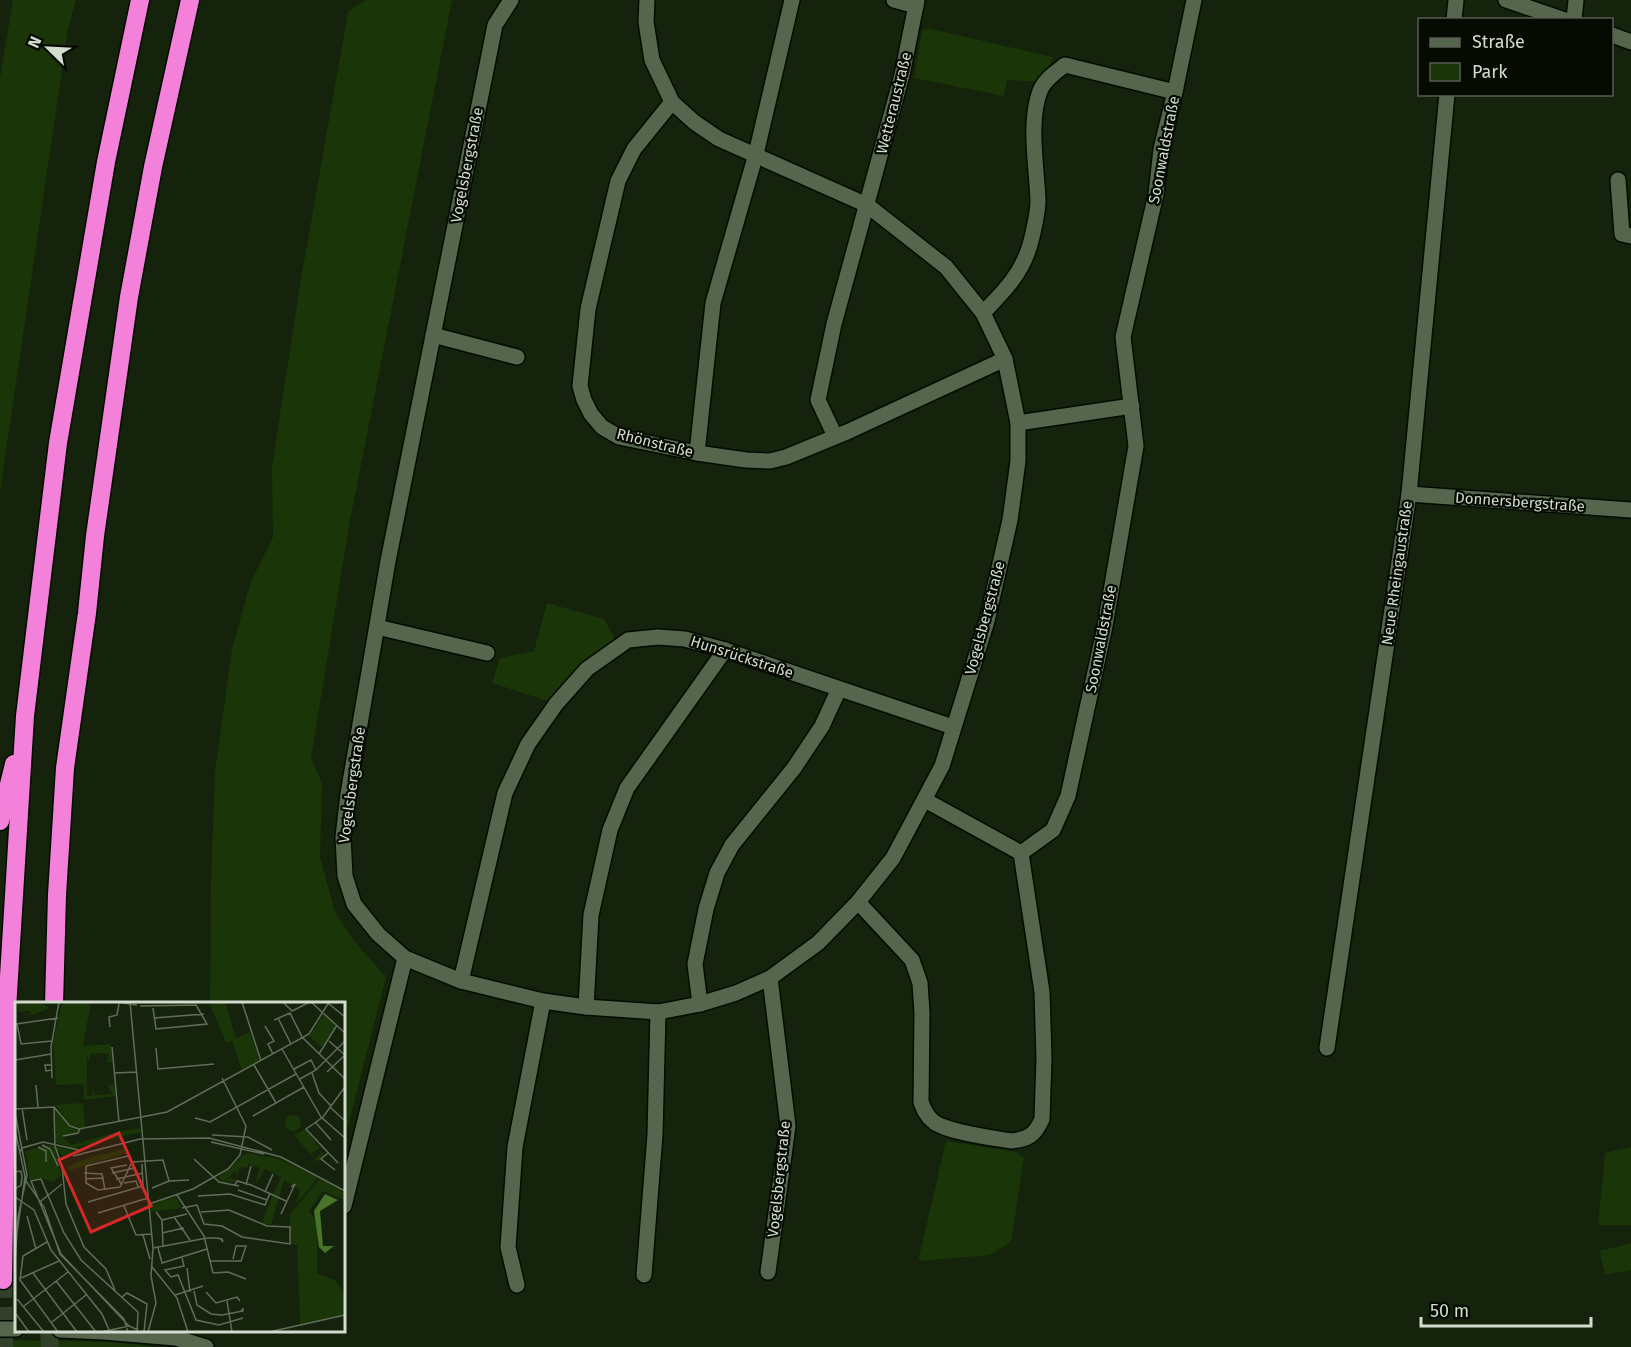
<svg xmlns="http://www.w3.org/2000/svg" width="1631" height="1347" viewBox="0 0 1631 1347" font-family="'Fira Sans',sans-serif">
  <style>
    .green { fill: #1a3507 }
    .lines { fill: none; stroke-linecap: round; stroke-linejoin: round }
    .highway-tunnel { stroke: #323f29; stroke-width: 18; stroke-dasharray: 18 9; stroke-linecap: butt }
    .street-casing { stroke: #020c00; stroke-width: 18 }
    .secondary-casing { stroke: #020c00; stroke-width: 18 }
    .highway-casing { stroke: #020c00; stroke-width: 21 }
    .street { stroke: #56664d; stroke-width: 15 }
    .secondary { stroke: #56664d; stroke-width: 15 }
    .highway { stroke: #f381d9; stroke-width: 18 }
    .labels { text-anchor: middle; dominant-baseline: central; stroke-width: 4.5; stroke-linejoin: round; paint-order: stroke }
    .street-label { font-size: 15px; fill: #d3dcce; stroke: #050a03 }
    .inset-road { fill: none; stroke: #616d5a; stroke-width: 1.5 }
    .view { fill: #d62828; fill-opacity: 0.15; stroke: #d62828; stroke-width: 3 }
    .inset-edge { fill: none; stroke: #d3dcce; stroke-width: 3 }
  </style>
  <rect width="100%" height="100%" fill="#15230c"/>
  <!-- green -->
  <g class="green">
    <polygon points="13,0 76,0 68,29 0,492 0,78"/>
    <polygon points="366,0 452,0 350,521 311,758 322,783 320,857 335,912 355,942 386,977 344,1143 344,1004 210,1003 211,880 215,771 232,649 251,581 273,537 272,466 301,279 348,12"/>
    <polygon points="927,28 1053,57 1043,82 1007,80 1004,96 914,78 922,31"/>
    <polygon points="547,603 604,619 616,641 582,665 548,701 492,683 500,658 534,651"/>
    <polygon points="946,1141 1016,1152 1024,1158 1011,1242 990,1255 918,1261"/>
    <polygon points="1631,1147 1631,1225 1598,1225 1605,1153"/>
    <polygon points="1631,1243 1631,1270 1605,1275 1600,1251"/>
    <polygon points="0,1340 113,1342 154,1347 0,1347"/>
  </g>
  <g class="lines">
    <!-- highway-tunnel -->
    <g class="highway-tunnel">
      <polyline points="3,1280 4,1347"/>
      <polyline points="49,1330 50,1347"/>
    </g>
    <!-- street casing -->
    <g class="street-casing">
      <g id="street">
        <polyline points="511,0 495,25 388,561 348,794 343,837 345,876 354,904 378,934 405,958 461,981 543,1001 586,1007 658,1012 700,1004 736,993 770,978 818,943 858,902 893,858 942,766 987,621 1010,520 1018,461 1018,423 1005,359 983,313 946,267 867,205 719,139 694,122 672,102 652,60 646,22 647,0"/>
        <polyline points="894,0 916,6"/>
        <polyline points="1454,20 1456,0"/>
        <polyline points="672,102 634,149 618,181 588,309 580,386 584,400 591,414 602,427 619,437 697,453 746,460 770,461 786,457 847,432 1005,359"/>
        <polyline points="1618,180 1622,234 1631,236"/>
        <path d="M983 313C1001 294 1019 277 1028 251 1032 240 1038 212 1038 201 1037 169 1028 122 1040 91 1044 80 1056 72 1065 65L1175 92"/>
        <polyline points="433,335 517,357"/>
        <polyline points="1018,423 1132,406"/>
        <polyline points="835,436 818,400 834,324 902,75 917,0"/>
        <polyline points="697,453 713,303 756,154 792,0"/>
        <polyline points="1409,494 1631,510"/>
        <polyline points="377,627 487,653"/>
        <polyline points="925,800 1021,853"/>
        <path d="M858 902 912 960 920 983 922 1013 921 1102C924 1110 927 1117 934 1122 947 1132 993 1138 1011 1141 1029 1139 1035 1135 1042 1119L1044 1058 1042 992 1021 853 1053 830 1068 796 1105 626 1136 446 1123 337 1156 194 1161 149 1175 92 1194 0"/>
        <polyline points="461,981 505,793 528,744 556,704 587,669 628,640 658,637 685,639 725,650 953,727"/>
        <polyline points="700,1004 695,964 706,909 717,873 732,845 794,768 822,726 839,689"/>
        <polyline points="586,1007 591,915 610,830 627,788 725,650"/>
        <polyline points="1327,1048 1409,494 1447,94"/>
        <polyline points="344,1206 405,958"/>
        <polyline points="768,1272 788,1126 770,978"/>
        <polyline points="644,1275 655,1135 658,1012"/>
        <polyline points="517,1285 508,1247 515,1147 543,1001"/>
        <polyline points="0,1329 16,1329"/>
        <polyline points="60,1330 103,1332 176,1338 206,1347"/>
      </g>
    </g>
    <!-- secondary casing -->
    <g class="secondary-casing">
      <g id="secondary">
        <polyline points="1506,0 1565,20"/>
        <polyline points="1574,20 1576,0"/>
        <polyline points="1612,35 1631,42"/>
      </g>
    </g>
    <!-- highway casing -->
    <g class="highway-casing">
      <g id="highway">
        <polyline points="0,821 14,764"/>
        <polyline points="54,1004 57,895 65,768 87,613 95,536 129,297 153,167 190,0"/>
        <polyline points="3,1280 7,1009 25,716 58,443 106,162 140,0"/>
      </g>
    </g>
    <!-- street -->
    <use href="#street" class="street"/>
    <!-- secondary -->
    <use href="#secondary" class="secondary"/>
    <!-- highway -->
    <use href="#highway" class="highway"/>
  </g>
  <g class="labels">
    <!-- street labels -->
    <g class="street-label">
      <text transform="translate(894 103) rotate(-76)">Wetteraustraße</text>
      <text transform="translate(1164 150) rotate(-79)">Soonwaldstraße</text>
      <text transform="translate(467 165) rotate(-79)">Vogelsbergstraße</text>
      <text transform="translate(655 443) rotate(14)">Rhönstraße</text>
      <text transform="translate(1520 502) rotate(4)">Donnersbergstraße</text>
      <text transform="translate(1397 573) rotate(-82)">Neue Rheingaustraße</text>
      <text transform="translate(985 618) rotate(-75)">Vogelsbergstraße</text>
      <text transform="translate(1101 639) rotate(-79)">Soonwaldstraße</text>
      <text transform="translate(742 657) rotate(18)">Hunsrückstraße</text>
      <text transform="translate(352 785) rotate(-82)">Vogelsbergstraße</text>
      <text transform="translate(779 1179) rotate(-84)">Vogelsbergstraße</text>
    </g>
  </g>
  <!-- overview -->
  <g transform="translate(15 1002)">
    <rect width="330" height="330" fill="#15230c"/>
    <path d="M0 0 28 2 35 6 16 13 15 9 4 10ZM47 0H76L68 44 96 42 97 60H91L94 51H88L75 52 74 62 72 53V94H77L78 85 79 93 97 92 93 83H99L101 94 69 98 68 82 41 83 38 42ZM194 0H210L221 36 235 30 244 58 227 68 217 38 211 41ZM309 13 321 23 307 45 294 34ZM68 101 70 125 65 126 56 123 40 103ZM40 107 55 125 64 129 47 135 56 143 107 129 125 126 126 130 60 146 41 141ZM270 121a8 8 0 1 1 16 0a8 8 0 1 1-16 0ZM290 127 305 146 296 152 300 157 308 149V153L312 151 302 160 279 133ZM34 143 61 149 48 154 40 146 46 174 37 180 27 176 15 179 11 149ZM110 147 113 151 52 169 54 164 73 156ZM231 151 264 157 303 176 281 202 285 188 269 178 256 223 248 221 249 214 266 175 250 167 240 183 245 166 234 162 232 166 225 165 219 180H210L215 175 220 178 221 168 209 180 203 176ZM305 177 330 191V198L308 189 294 209 302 220V272L320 278 330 292V313L285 323 282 243 275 242V212ZM161 195 166 206 136 210 137 202Z" fill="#1a3507"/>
    <path d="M310 192 323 198 305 209 308 244H319L310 251 304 245 299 209Z" fill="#47732a"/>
    <path class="inset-road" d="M100 0 122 3M115 0 138 246 136 274 141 301 133 330M227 0 246 59M268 0 277 9 295 0M296 0 330 31M313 1 330 15M125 4 181 3 192 22 141 27 138 6M139 16 189 12M263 16 276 42M259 18 275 11 287 35 330 77M1 22 43 16M2 22 6 42 37 39M250 24 259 39 253 42 258 52M95 25 94 15 102 13 104 2M314 39 330 53M97 45 104 120M141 46 143 67 199 62M267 47 306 115 330 136M304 52 322 23M0 58 36 52M37 63H30L31 69 37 68M239 63 261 101M279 67 296 58 301 68M312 70 330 53M100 71 122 70M297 71 304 91 316 104M37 76 36 45 44 0M285 77 301 68 330 39M21 83 23 105M39 105 40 144 47 165 51 202 69 245 91 267 100 288M315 105 330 119M7 106 12 138M0 107 39 105 55 124 64 127 152 110 294 32 314 0M0 111 12 173 3 215 0 262M238 114 289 85M180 116 195 120 281 72M301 121 316 138M0 128 11 179 29 205 45 252 109 317 113 330M197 133 233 135 257 148M48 134 63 131 65 127M196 140 249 152M27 143 35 147 43 164M23 145 31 149V160M313 151 306 157 320 168M4 152 7 146 28 140 64 148M58 154 125 137 194 136 266 155 330 189M113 154 117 160 105 185 83 188 71 181V164ZM179 157 204 180 224 184M117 160 148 158 154 179M323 161 291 127 308 115 330 85M0 170 6 169 7 175 6 183 0 187M69 171 87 172 90 188M97 171 120 166 121 172M70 177 89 176M101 177 128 171M109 181 121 179 123 185M107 183 96 166 112 163M220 183 222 179 236 183 271 199M231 183 236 164M137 186 154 179 174 178M223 188 252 198M250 190 258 172M162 193 189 234 198 271M183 194 215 192 250 203 255 191M0 195 19 208 36 248 87 312 95 330M26 199 47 182M73 200 128 184 127 162M134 202 178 187 213 167 225 153 231 124 207 76M109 204 121 233 137 232M167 206 182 203 189 222 207 224 227 235 275 242V225L252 224 214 208 186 210M141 210 147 218 148 245M83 211 133 196M266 212 280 182 276 185M12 214 21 247M159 215 175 238M147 218 172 212M147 231 169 226M128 233 135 257M32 240 8 254 5 278 43 330M0 245 10 175M138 246 192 236H202L206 237H207L208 240 206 237M143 246 147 261 192 247M167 256 169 264 150 268 156 275 163 273 181 318 204 323 228 316M195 259H226L231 244H221L218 257M137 265 162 296 173 330M172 266 175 290M18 271 62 330M198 271 213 270 231 277M6 276 44 259M41 279 81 330M179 289 182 303 196 312 207 313 228 309V307L226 309M191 290 201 301 222 295 225 299M160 293 188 284M107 295 112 291 132 302 129 330M2 297 29 330M212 299 217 330M9 304 53 270M1 312 14 330M37 320 71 293M114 324 46 252 16 179 26 177 49 231 66 258 123 310 122 330M86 330 114 324 123 328M254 330 330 313"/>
    <path class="view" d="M104 131 136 204 76 230 44 158Z"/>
    <rect width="330" height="330" class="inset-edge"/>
  </g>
  <!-- legend -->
  <rect x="1418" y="18" width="195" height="78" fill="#050a03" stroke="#575e54" stroke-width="1.5"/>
  <rect x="1430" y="38" width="30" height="9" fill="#56664d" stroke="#575e54" stroke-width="1.5"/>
  <text x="1472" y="48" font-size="18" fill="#d3dcce">Straße</text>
  <rect x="1430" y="63" width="30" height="18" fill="#1a3507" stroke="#575e54" stroke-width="1.5"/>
  <text x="1472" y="78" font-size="18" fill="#d3dcce">Park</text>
  <!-- north arrow -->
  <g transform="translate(48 48) rotate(294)" stroke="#050a03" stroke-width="4.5" paint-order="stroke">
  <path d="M0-4.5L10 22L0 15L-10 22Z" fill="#d3dcce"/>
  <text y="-9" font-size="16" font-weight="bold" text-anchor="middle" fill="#d3dcce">N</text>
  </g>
  <!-- scale -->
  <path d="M1421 1317v9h170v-9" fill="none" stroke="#d3dcce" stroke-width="3"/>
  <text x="1430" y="1317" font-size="18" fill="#d3dcce" stroke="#050a03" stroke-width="4.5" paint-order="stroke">50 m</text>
</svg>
